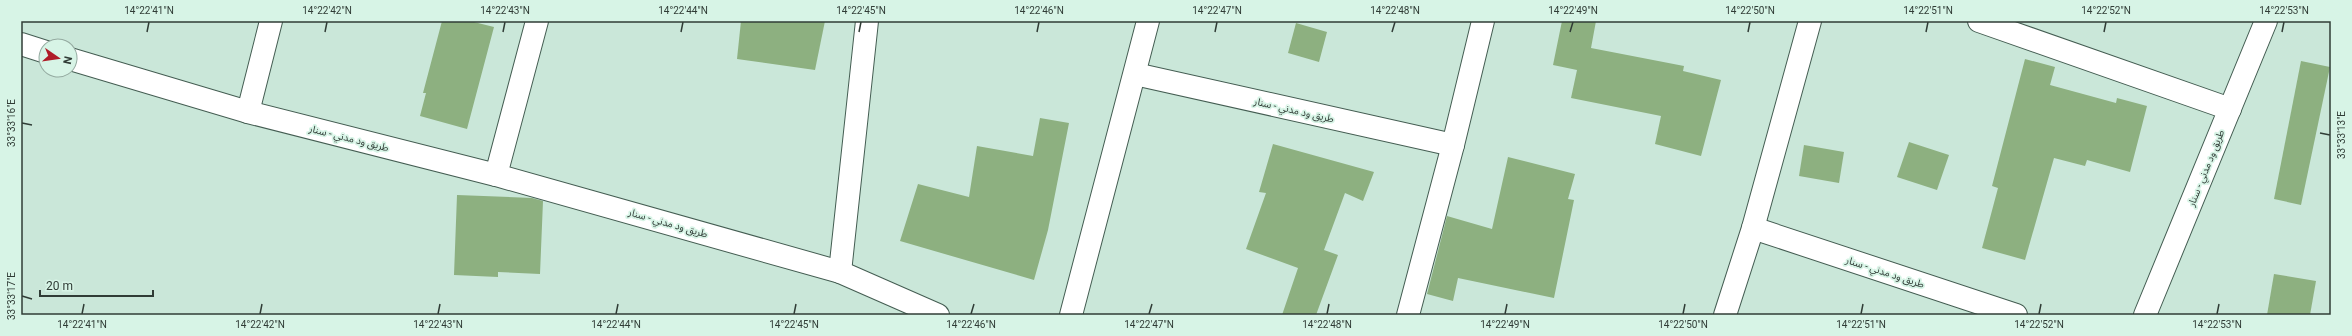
<svg xmlns="http://www.w3.org/2000/svg" width="2352" height="336" viewBox="0 0 2352 336" font-family="Roboto,'Noto Sans Arabic',sans-serif">
  <style>
    .building { fill: #8db080 }
    .lines { fill: none; stroke-linecap: round; stroke-linejoin: round }
    .minor-casing { stroke: #445d52; stroke-width: 24 }
    .minor { stroke: #fff; stroke-width: 22 }
    .ticks { fill: none; stroke: #303c36; stroke-width: 1.5 }
    .labels { text-anchor: middle; dominant-baseline: central; stroke-width: 3.5; stroke-linejoin: round; paint-order: stroke }
    .street-label { font-size: 10px; fill: #303c36; stroke: #d7f4e6 }
    .neatline { fill: none; stroke: #303c36; stroke-width: 1.5 }
    .ticks-label { font-size: 10px; text-anchor: middle; fill: #303c36 }
  </style>
  <rect width="100%" height="100%" fill="#cae7d9"/>
  <!-- building -->
  <g class="building">
    <polygon points="442,21 470,21 494,27 467,129 420,116 426,93 423,93"/>
    <polygon points="741,21 825,21 815,70 737,59"/>
    <polygon points="1562,21 1596,21 1591,48 1684,66 1683,71 1721,80 1701,156 1655,144 1661,116 1571,98 1577,70 1553,65"/>
    <polygon points="1296,23 1327,32 1319,62 1288,53"/>
    <polygon points="2025,59 2055,67 2050,85 2116,103 2117,98 2147,106 2130,172 2087,160 2085,166 2054,158 2025,260 1982,248 1998,188 1992,186"/>
    <polygon points="2301,61 2330,67 2301,205 2274,199"/>
    <polygon points="1040,118 1069,123 1048,230 1034,280 900,241 918,184 969,197 977,146 1033,156"/>
    <polygon points="1909,142 1949,155 1937,190 1897,177"/>
    <polygon points="1273,144 1374,172 1363,201 1345,193 1324,250 1338,255 1316,315 1282,315 1298,268 1246,249 1266,193 1259,192"/>
    <polygon points="1804,145 1844,152 1839,183 1799,176"/>
    <polygon points="1508,157 1575,174 1568,199 1574,200 1554,298 1458,278 1453,301 1427,294 1447,216 1492,229"/>
    <polygon points="457,195 532,198 543,201 540,274 498,272 498,277 454,275"/>
    <polygon points="2274,274 2316,281 2310,315 2267,315"/>
  </g>
  <g class="lines">
    <!-- minor casing -->
    <g class="minor-casing">
      <g id="minor">
        <polyline points="1979,21 2230,109"/>
        <polyline points="21,44 46,52"/>
        <polyline points="70,59 248,112 496,175 840,272 938,315"/>
        <polyline points="1135,74 1453,145"/>
        <polyline points="248,112 271,21"/>
        <polyline points="496,175 537,21"/>
        <polyline points="1753,228 2016,315"/>
        <polyline points="840,272 867,21"/>
        <polyline points="1071,315 1148,21"/>
        <polyline points="1408,315 1453,145 1483,21"/>
        <polyline points="1725,315 1753,228 1810,21"/>
        <polyline points="2145,315 2266,21"/>
      </g>
    </g>
    <!-- minor -->
    <use href="#minor" class="minor"/>
  </g>
  <!-- ticks -->
  <path class="ticks" d="M147 32 149 22M325 32 327 22M503 32 505 22M681 32 683 22M859 32 861 22M1037 32 1039 22M1215 32 1217 22M1392 32 1395 22M1570 32 1573 22M1748 32 1750 22M1926 32 1928 22M2104 32 2106 22M2282 32 2284 22M22 123 32 125M2320 133 2330 135M22 296 32 299M82 314 84 304M260 314 262 304M438 314 440 304M616 314 618 304M794 314 796 304M971 314 974 304M1149 314 1152 304M1327 314 1329 304M1505 314 1507 304M1683 314 1685 304M1861 314 1863 304M2039 314 2041 304M2217 314 2219 304"/>
  <g class="labels">
    <!-- street labels -->
    <g class="street-label">
      <text transform="translate(1294 110) rotate(13)">طريق ود مدني - سنار</text>
      <text transform="translate(349 138) rotate(14)">طريق ود مدني - سنار</text>
      <text transform="translate(2206 168) rotate(-68)">طريق ود مدني - سنار</text>
      <text transform="translate(668 223) rotate(16)">طريق ود مدني - سنار</text>
      <text transform="translate(1885 272) rotate(18)">طريق ود مدني - سنار</text>
    </g>
  </g>
  <!-- border -->
  <rect width="2352" height="336" fill="none" stroke="#d7f4e6" stroke-width="44"/>
  <!-- north arrow -->
  <g transform="translate(58 58) rotate(103)"><circle r="19" fill="#d7f4e6" stroke="#94aaa0"/>
  <path d="M0-3L7 15L0 10L-7 15Z" fill="#af1c28"/>
  <text y="-6" font-size="11" font-weight="bold" text-anchor="middle" fill="#303c36">N</text>
  </g>
  <!-- scale -->
  <path d="M40 290v6h113v-6" fill="none" stroke="#303c36" stroke-width="2"/>
  <text x="46" y="290" font-size="12" fill="#303c36" stroke="#d7f4e6" stroke-width="3" paint-order="stroke">20 m</text>
  <rect x="22" y="22" width="2308" height="292" class="neatline"/>
  <g class="ticks-label">
    <text x="149" y="14">14°22'41"N</text>
    <text x="327" y="14">14°22'42"N</text>
    <text x="505" y="14">14°22'43"N</text>
    <text x="683" y="14">14°22'44"N</text>
    <text x="861" y="14">14°22'45"N</text>
    <text x="1039" y="14">14°22'46"N</text>
    <text x="1217" y="14">14°22'47"N</text>
    <text x="1395" y="14">14°22'48"N</text>
    <text x="1573" y="14">14°22'49"N</text>
    <text x="1750" y="14">14°22'50"N</text>
    <text x="1928" y="14">14°22'51"N</text>
    <text x="2106" y="14">14°22'52"N</text>
    <text x="2284" y="14">14°22'53"N</text>
    <text transform="translate(11 123) rotate(-90)" y="4">33°33'16"E</text>
    <text transform="translate(2341 135) rotate(-90)" y="4">33°33'13"E</text>
    <text transform="translate(11 296) rotate(-90)" y="4">33°33'17"E</text>
    <text x="82" y="328">14°22'41"N</text>
    <text x="260" y="328">14°22'42"N</text>
    <text x="438" y="328">14°22'43"N</text>
    <text x="616" y="328">14°22'44"N</text>
    <text x="794" y="328">14°22'45"N</text>
    <text x="971" y="328">14°22'46"N</text>
    <text x="1149" y="328">14°22'47"N</text>
    <text x="1327" y="328">14°22'48"N</text>
    <text x="1505" y="328">14°22'49"N</text>
    <text x="1683" y="328">14°22'50"N</text>
    <text x="1861" y="328">14°22'51"N</text>
    <text x="2039" y="328">14°22'52"N</text>
    <text x="2217" y="328">14°22'53"N</text>
  </g>
</svg>
